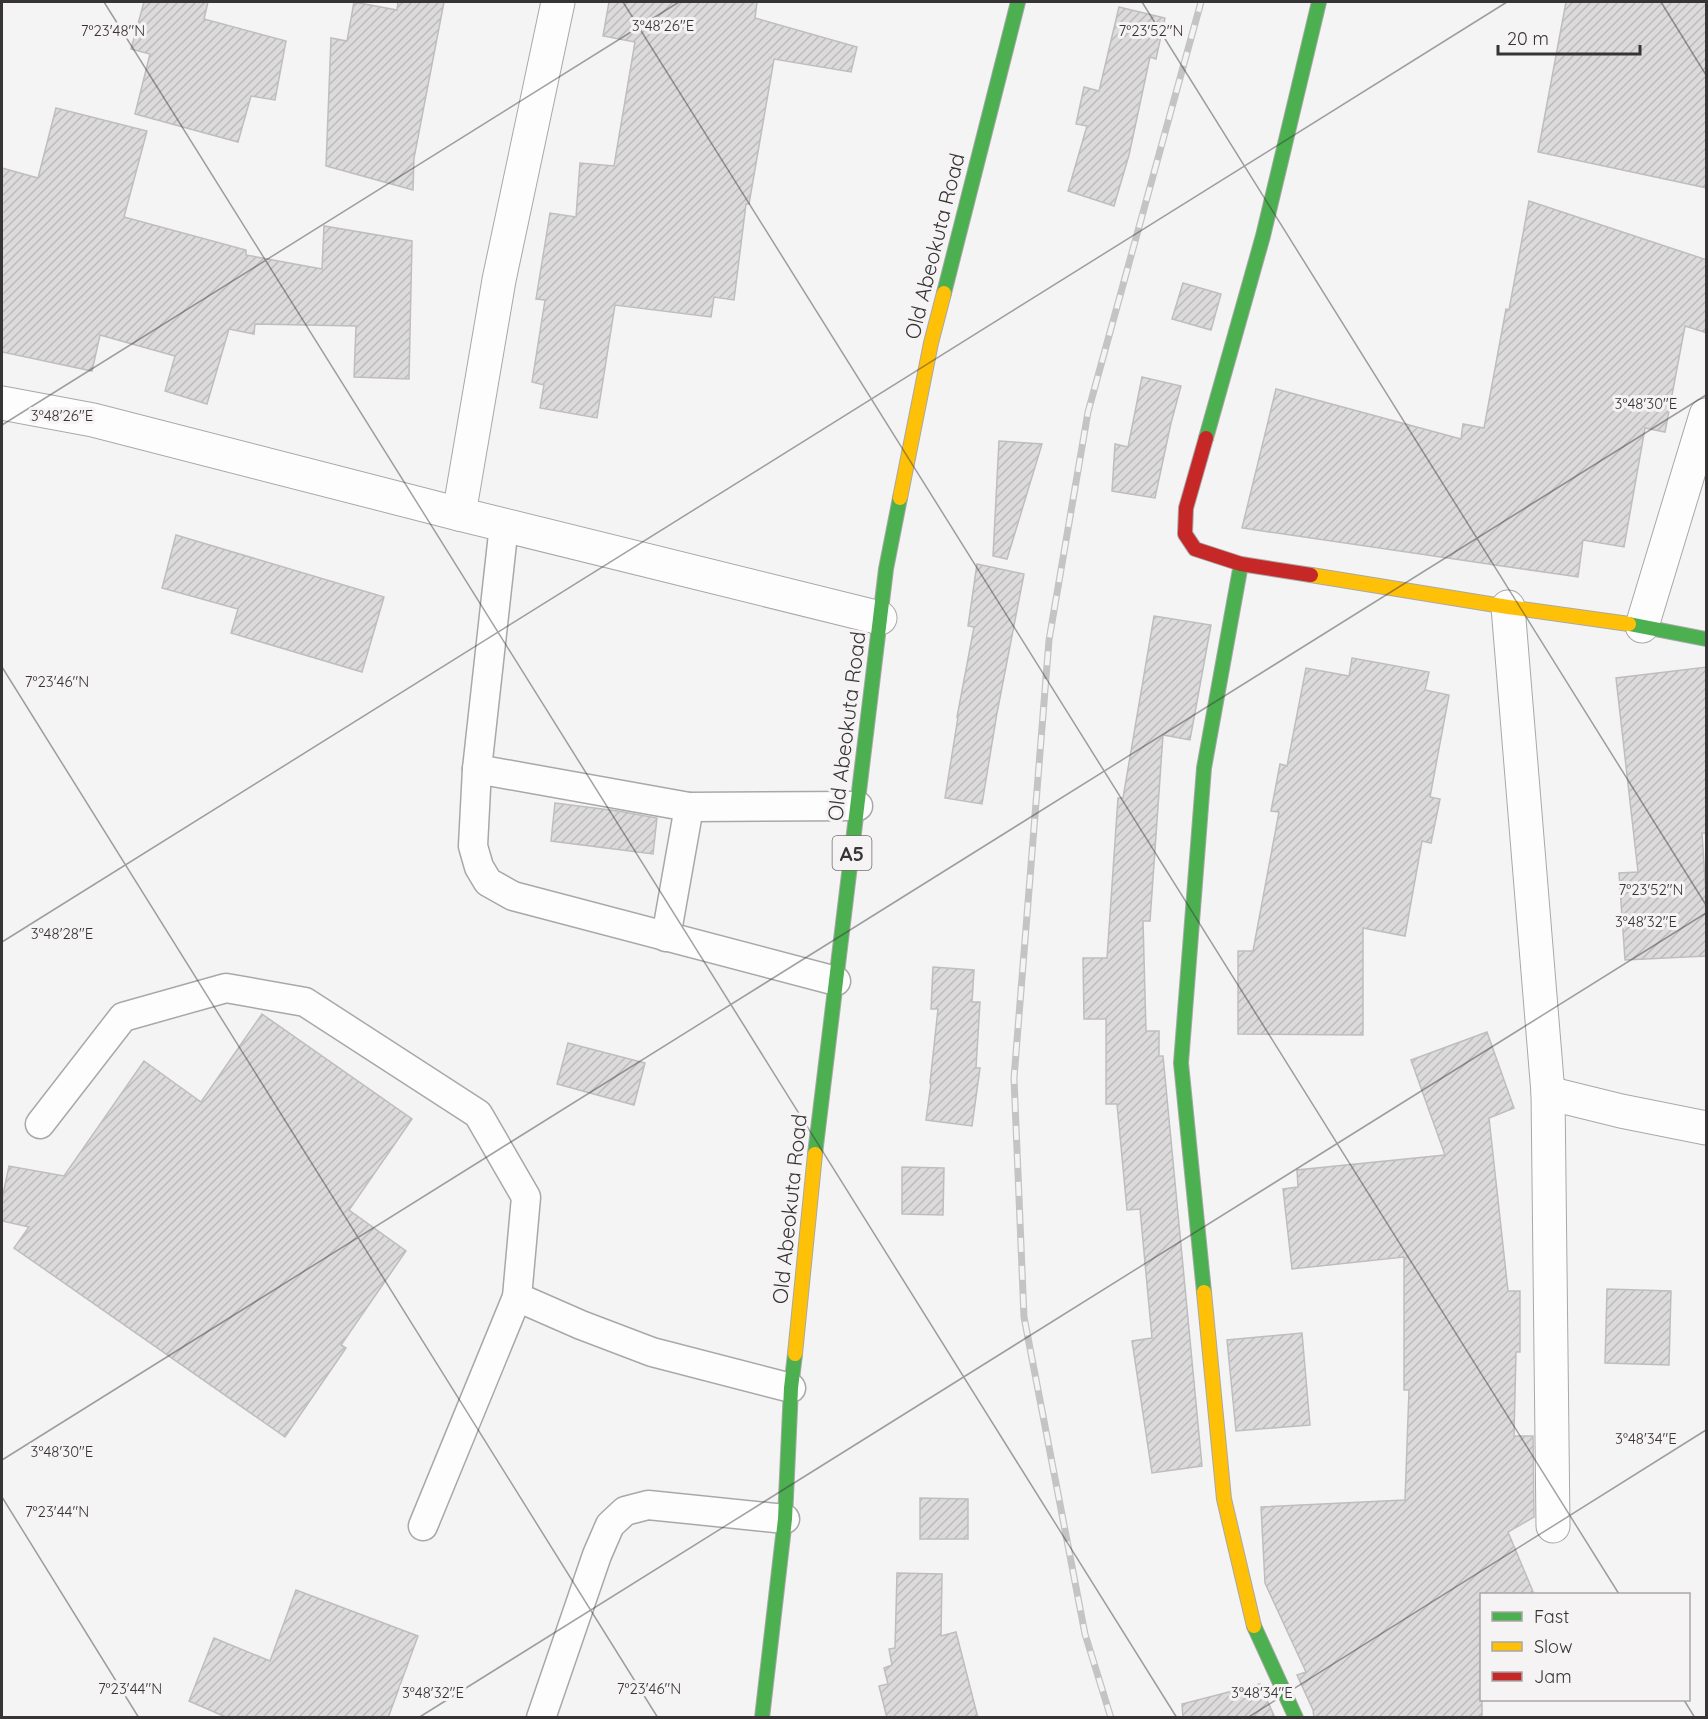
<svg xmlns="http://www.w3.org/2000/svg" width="1708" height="1719" viewBox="0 0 1708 1719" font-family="Quicksand,sans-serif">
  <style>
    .building { fill: url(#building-hatch); stroke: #bfbebf; stroke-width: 1.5 }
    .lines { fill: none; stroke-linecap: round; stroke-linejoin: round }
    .lane-casing { stroke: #a9a8a9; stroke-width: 31 }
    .street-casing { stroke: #a9a8a9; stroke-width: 35 }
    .fast-casing { stroke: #a9a8a9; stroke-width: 16 }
    .slow-casing { stroke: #a9a8a9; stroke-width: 16 }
    .jam-casing { stroke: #a9a8a9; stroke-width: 16 }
    .lane { stroke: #fefdfe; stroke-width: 28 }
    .street { stroke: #fefdfe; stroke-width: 33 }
    .fast { stroke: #4caf50; stroke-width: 14 }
    .slow { stroke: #ffc107; stroke-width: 14 }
    .jam { stroke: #c62828; stroke-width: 14 }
    .rail-casing { stroke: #c5c4c5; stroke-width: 7 }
    .rail { stroke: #f6f3f5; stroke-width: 4.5; stroke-dasharray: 14; stroke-linecap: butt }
    .ticks { fill: none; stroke: #363435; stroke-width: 1.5; stroke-opacity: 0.45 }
    .labels { text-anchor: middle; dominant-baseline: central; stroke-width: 6; stroke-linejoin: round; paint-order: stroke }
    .shield { fill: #f6f3f5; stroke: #706d6f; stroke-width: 1.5 }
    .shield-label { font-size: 20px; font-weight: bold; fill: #363435 }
    .street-label { font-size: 21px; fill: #363435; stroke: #f6f3f5 }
    .ticks-label { font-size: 15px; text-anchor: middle; fill: #363435; stroke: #f6f3f5; stroke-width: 6; stroke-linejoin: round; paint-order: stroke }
  </style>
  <defs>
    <pattern id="building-hatch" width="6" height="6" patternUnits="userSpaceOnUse" patternTransform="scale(1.5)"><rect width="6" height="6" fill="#dcdadb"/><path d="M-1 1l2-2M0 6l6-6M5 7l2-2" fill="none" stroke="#bdbcbd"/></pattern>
  </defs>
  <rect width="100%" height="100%" fill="#f5f4f5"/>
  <!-- building -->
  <g class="building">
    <polygon points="144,2 208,2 204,19 286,41 275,100 251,96 238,142 135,114 150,54 131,49"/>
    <polygon points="354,2 397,10 398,2 444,2 414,158 413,190 326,166 331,38 347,41"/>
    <polygon points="609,2 757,2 755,18 857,47 851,72 774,59 749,204 746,204 734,300 714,297 711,317 615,305 597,418 540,408 544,385 532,382 545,300 536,299 550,213 576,217 580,163 614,166 635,42 603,36"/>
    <polygon points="1566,2 1707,2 1707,188 1538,152"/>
    <polygon points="1119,7 1165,18 1156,59 1150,57 1129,155 1114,206 1068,191 1087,126 1076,124 1084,87 1099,91"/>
    <polygon points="56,108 147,131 124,217 246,250 246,255 322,269 324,226 412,241 409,379 354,377 356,326 255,324 254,334 229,329 207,404 165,391 175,356 100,335 92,371 2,352 2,168 38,178"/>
    <polygon points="1529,201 1707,260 1707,333 1685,326 1665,432 1645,428 1624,547 1583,540 1578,577 1242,528 1276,389 1461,439 1463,424 1484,428 1506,309 1509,310"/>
    <polygon points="1183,283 1221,294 1211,330 1172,319"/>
    <polygon points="1142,377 1181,386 1171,423 1155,498 1112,491 1115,444 1128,447"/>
    <polygon points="999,441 1042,444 1007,559 993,556"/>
    <polygon points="176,535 384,597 362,672 231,633 238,609 162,588"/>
    <polygon points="977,564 1024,574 997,713 982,804 945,798 958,717 957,717 974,627 968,626"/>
    <polygon points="1154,616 1211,625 1190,740 1163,735 1150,921 1143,921 1146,1031 1159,1031 1159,1056 1163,1056 1202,1466 1152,1473 1132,1341 1152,1338 1140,1209 1127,1210 1117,1104 1106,1104 1106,1019 1084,1019 1083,958 1107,958 1118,798 1123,798"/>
    <polygon points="1352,658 1429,672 1425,690 1449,695 1430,797 1440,799 1431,843 1422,841 1405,936 1363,928 1363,1035 1238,1034 1238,951 1253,951 1279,812 1271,811 1280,764 1287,766 1306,668 1349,676"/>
    <polygon points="1707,667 1707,833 1702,833 1707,910 1707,956 1625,960 1619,873 1638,872 1616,678"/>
    <polygon points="555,803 618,811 657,818 653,854 551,841"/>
    <polygon points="933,967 974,970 972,1002 980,1002 976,1068 980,1068 972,1126 926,1120 931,1083 930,1083 938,1009 931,1009"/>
    <polygon points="262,1014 412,1119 349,1210 406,1251 341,1345 346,1348 285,1437 14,1248 29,1227 2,1221 2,1199 9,1166 64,1176 144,1061 201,1102"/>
    <polygon points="1487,1032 1514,1108 1489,1118 1508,1291 1520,1291 1520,1352 1516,1352 1514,1436 1533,1436 1534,1517 1508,1532 1534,1594 1482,1594 1482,1718 1314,1718 1313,1710 1297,1675 1306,1672 1265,1583 1261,1507 1405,1500 1409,1390 1404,1390 1404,1257 1292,1269 1283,1189 1298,1187 1297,1170 1445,1155 1411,1060"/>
    <polygon points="568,1043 645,1063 634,1105 557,1084"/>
    <polygon points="902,1167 944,1168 943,1215 902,1214"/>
    <polygon points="1607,1289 1671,1291 1669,1365 1605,1363"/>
    <polygon points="1302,1333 1310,1425 1236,1431 1227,1340"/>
    <polygon points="920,1498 968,1499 968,1539 920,1539"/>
    <polygon points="897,1573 942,1574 941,1636 956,1632 978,1718 887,1718 879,1686 888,1684 884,1668 892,1665 889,1649 895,1648"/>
    <polygon points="296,1590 418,1636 388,1718 228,1718 189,1701 214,1638 270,1661"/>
    <polygon points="1260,1684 1275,1718 1183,1718 1182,1704"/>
  </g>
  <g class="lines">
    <!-- lane casing -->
    <g class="lane-casing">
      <g id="lane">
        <polyline points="504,525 477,769 473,846 479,867 488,882 513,896 836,981"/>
        <polyline points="477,769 689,807 858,806"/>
        <polyline points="666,937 689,807"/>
        <polyline points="40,1124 123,1017 226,988 305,1002 478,1114 526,1197 517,1297 423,1526"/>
        <polyline points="517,1297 581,1325 652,1352 791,1388"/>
        <polyline points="541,1718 597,1555 610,1525 625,1511 648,1505 785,1519"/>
      </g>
    </g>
    <!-- street casing -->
    <g class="street-casing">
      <g id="street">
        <polyline points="558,2 499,280 459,514 880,618"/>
        <polyline points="2,403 93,420 459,514"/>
        <polyline points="1508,607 1548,1093 1553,1526"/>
        <polyline points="1642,626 1706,415"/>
        <polyline points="1548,1093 1621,1111 1706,1128"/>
      </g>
    </g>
    <!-- fast casing -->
    <g class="fast-casing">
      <g id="fast">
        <polyline points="944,293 1018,2"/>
        <polyline points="1206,438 1263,236 1319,2"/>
        <polyline points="1629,624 1706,639"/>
        <polyline points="815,1154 886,569 900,498"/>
        <polyline points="1204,1292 1181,1063 1204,768 1241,564"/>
        <polyline points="1254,1626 1296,1718"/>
        <polyline points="762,1718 785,1519 791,1388 795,1354"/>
      </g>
    </g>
    <!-- slow casing -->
    <g class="slow-casing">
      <g id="slow">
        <polyline points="900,498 931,343 944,293"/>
        <polyline points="1311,575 1508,607 1629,624"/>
        <polyline points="1204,1292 1224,1499 1254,1626"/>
        <polyline points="795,1354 815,1154"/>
      </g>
    </g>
    <!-- jam casing -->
    <g class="jam-casing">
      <polyline id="jam" points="1206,438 1186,508 1185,534 1195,549 1241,564 1311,575"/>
    </g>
    <!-- lane -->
    <use href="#lane" class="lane"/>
    <!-- street -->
    <use href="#street" class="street"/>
    <!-- fast -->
    <use href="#fast" class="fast"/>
    <!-- slow -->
    <use href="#slow" class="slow"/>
    <!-- jam -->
    <use href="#jam" class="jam"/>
    <!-- rail casing -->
    <g class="rail-casing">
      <polyline id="rail" points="1111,1718 1085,1634 1024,1317 1014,1078 1049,640 1088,412 1201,2"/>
    </g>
    <!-- rail -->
    <use href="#rail" class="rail"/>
  </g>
  <!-- ticks -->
  <path class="ticks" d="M104 2 1177 1718M623 2 1619 1594M1142 2 1706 905M1661 2 1706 75M2 425 679 2M2 667 658 1718M2 942 1507 2M2 1460 1706 395M2 1497 139 1718M1684 1700 1695 1718M418 1718 1706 913M1247 1718 1706 1430"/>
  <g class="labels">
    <!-- shield labels -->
    <rect class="shield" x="832.5" y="836" width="39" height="34" rx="4.5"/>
    <g class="shield-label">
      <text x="852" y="853">A5</text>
    </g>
    <!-- street labels -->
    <g class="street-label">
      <text transform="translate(934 246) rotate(-76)">Old Abeokuta Road</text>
      <text transform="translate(846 726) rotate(-83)">Old Abeokuta Road</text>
      <text transform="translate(789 1209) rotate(-84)">Old Abeokuta Road</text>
    </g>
  </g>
  <g class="ticks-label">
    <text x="663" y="31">3°48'26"E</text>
    <text x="1151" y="36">7°23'52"N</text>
    <text x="113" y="36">7°23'48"N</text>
    <text x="1646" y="409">3°48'30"E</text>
    <text x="62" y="421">3°48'26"E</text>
    <text x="57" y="687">7°23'46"N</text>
    <text x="1651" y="895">7°23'52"N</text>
    <text x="1646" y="927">3°48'32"E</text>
    <text x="62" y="939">3°48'28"E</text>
    <text x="1646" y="1444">3°48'34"E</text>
    <text x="62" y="1457">3°48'30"E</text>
    <text x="57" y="1517">7°23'44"N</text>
    <text x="130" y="1694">7°23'44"N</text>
    <text x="649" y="1694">7°23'46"N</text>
    <text x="433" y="1698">3°48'32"E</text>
    <text x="1262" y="1698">3°48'34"E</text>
  </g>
  <!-- border -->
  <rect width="1708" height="1719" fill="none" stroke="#363435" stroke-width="6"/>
  <!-- legend -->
  <rect x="1480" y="1593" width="210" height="108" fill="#f6f3f5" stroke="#a9a7a8" stroke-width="1.5"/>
  <rect x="1492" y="1612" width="30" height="9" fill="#4caf50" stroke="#a9a7a8" stroke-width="1.5"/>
  <text x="1534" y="1623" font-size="18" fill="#363435">Fast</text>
  <rect x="1492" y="1642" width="30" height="9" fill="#ffc107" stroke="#a9a7a8" stroke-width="1.5"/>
  <text x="1534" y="1653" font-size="18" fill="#363435">Slow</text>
  <rect x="1492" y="1672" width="30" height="9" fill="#c62828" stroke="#a9a7a8" stroke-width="1.5"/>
  <text x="1534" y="1683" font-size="18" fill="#363435">Jam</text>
  <!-- scale -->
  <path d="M1498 45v9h142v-9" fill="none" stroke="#363435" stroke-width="3"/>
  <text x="1507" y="45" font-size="18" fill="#363435" stroke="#f6f3f5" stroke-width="4.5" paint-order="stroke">20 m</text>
</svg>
